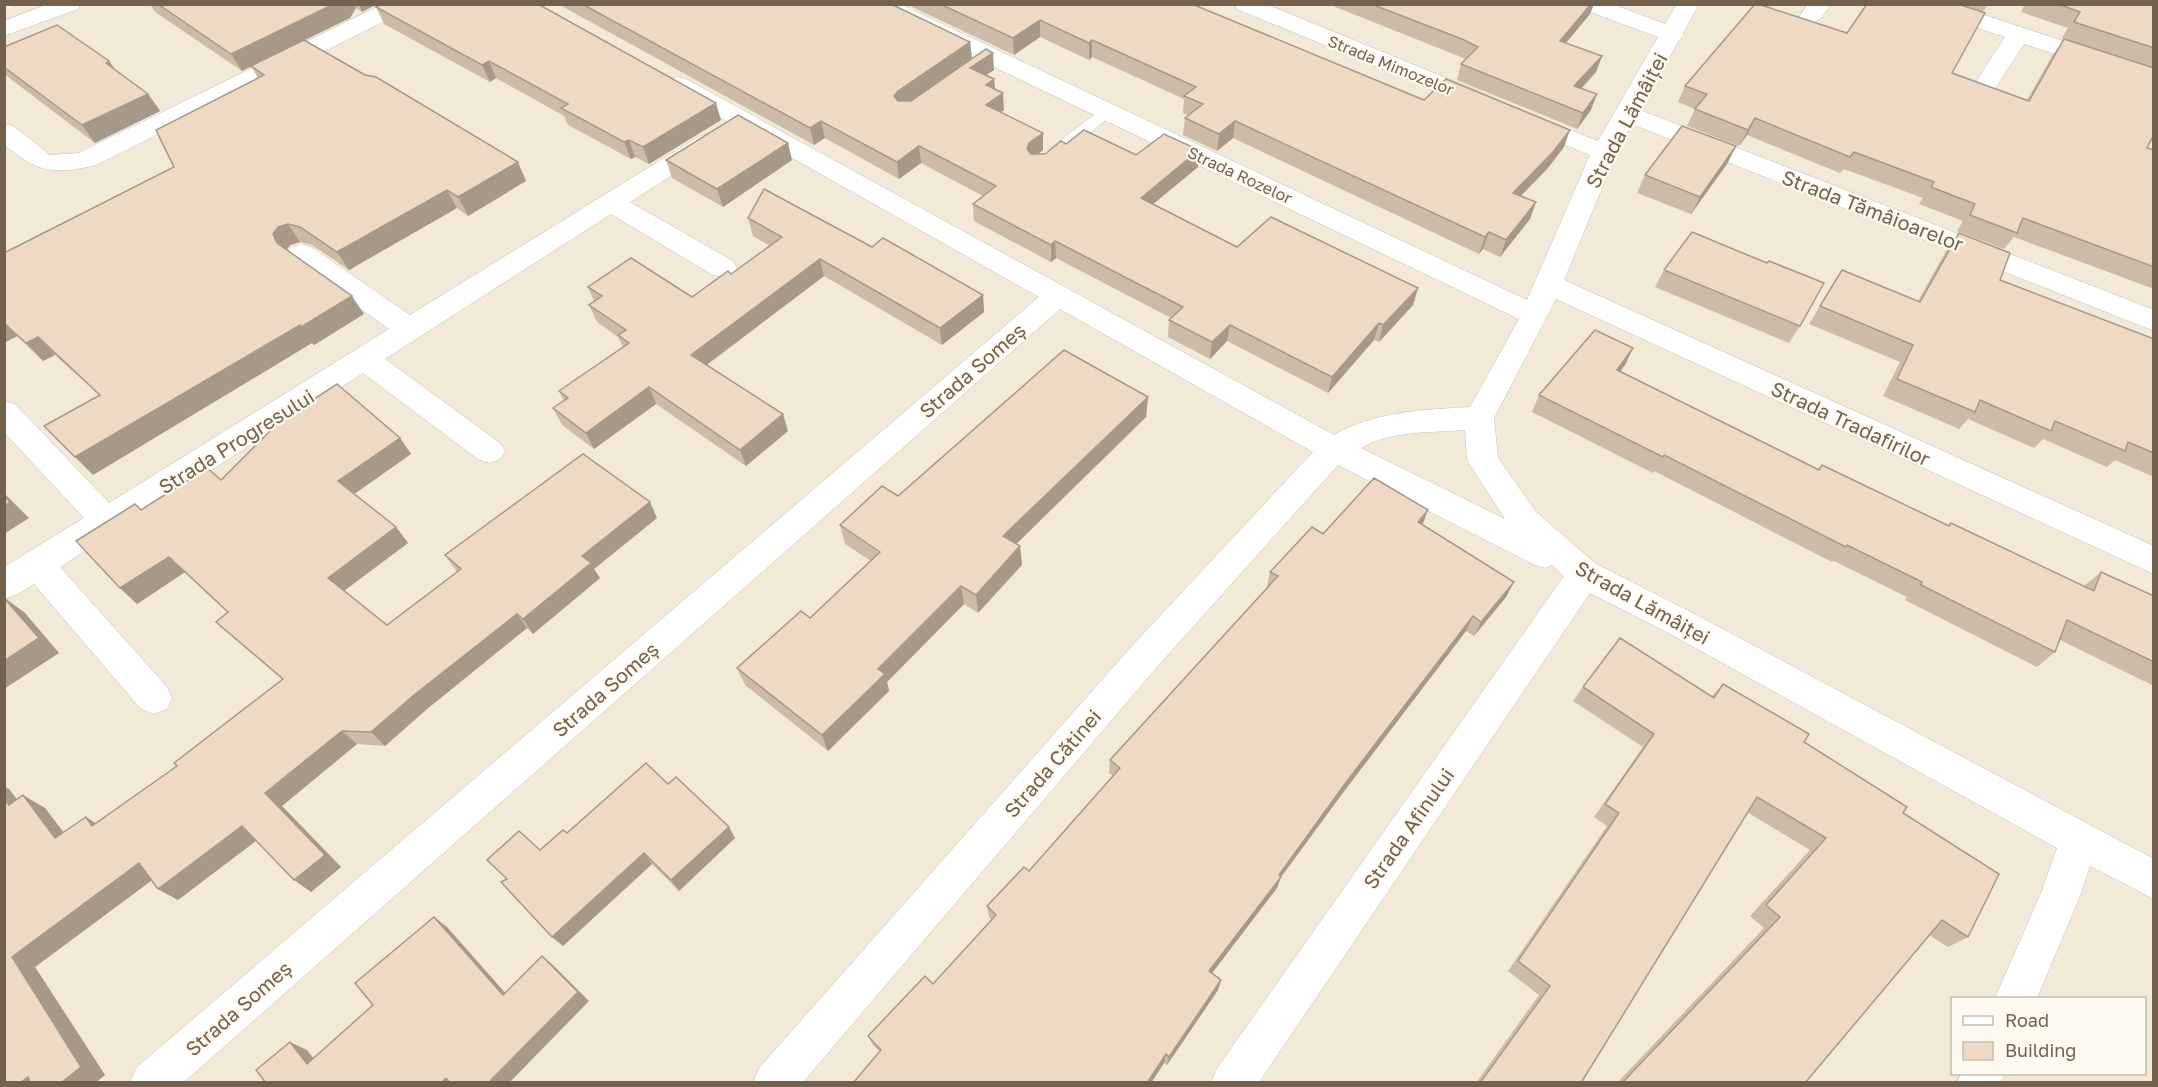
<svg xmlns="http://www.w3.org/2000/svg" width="2158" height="1087" viewBox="0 0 2158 1087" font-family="'Golos Text',sans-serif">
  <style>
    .residential { fill: #f2e9d9; fill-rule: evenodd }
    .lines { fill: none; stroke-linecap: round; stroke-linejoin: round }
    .lane-casing { stroke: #ccc0b1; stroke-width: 1 }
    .street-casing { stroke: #ccc0b1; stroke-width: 1 }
    .lane { fill: #fff; fill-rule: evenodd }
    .street { fill: #fff; fill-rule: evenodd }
    .wall { fill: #cdbba9 }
    .shaded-wall { fill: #a79989 }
    .building { fill: #eedac4; stroke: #a79989; stroke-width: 1.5 }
    .labels { text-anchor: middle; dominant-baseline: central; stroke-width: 4.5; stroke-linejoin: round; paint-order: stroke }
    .far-street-label { font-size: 16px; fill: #73614f; stroke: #fefaf0 }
    .street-label { font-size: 20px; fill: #73614f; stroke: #fefaf0 }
  </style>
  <rect width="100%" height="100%" fill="#fbf6ea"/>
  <!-- residential -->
  <path class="residential" d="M19 4 2153 5V1082H5V10ZM1952 998H2144V1074H1952Z"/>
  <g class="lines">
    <!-- lane casing -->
    <g class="lane-casing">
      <polygon id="lane" points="1107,107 1115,112 1112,115 1050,165 1038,165 1036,161 1038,157 1102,109"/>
    </g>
    <!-- street casing -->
    <g class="street-casing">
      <g id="street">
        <polygon points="48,4 81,4 78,9 4,36 4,21"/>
        <path d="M383 4H412L409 9 96 165C54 175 37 173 4 144V124L13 126 50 155 79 153Z"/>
        <path d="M870 4H900L1527 300 1590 155 1517 125 1514 120 1517 115 1526 113 1598 141 1658 37 1582 9 1579 4H1612L1665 24 1677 4H1699L1683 33 1684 35 1679 40 1640 110 2154 310V331L1632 124 1617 152 1564 280 2154 546V574L1556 299 1494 418 1498 458 1536 512 1596 564 1687 610 2154 859V899L2090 866 2080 896 2037 998H1995L2041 893 2057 848 1663 630 1590 593 1259 1082H1211L1218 1067 1564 576 1552 565 1545 568 1533 564 1338 465 1156 668 803 1082H753L760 1067 1132 646 1313 452 1060 309 184 1082H130L137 1067 1039 297 670 89 666 84 670 79 678 77 686 79 1334 435C1376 411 1422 410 1470 407L1519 319 873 9ZM1465 430 1467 460 1505 519 1361 448C1392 430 1430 433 1465 430Z"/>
        <polygon points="1234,4 1266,4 1490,96 1493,101 1490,106 1481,108 1472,106 1237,9"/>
        <path d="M1808 4H1831C1822 17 1818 26 1802 22L1799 17Z"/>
        <polygon points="1916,4 1951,4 2154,71 2154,86 2024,44 1994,90 1986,92 1978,90 1974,85 2005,37 1919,9"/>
        <polygon points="707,134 716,137 719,142 716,147 630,202 733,261 737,268 733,275 723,277 713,275 611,214 385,359 500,443 505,451 500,459 489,463 478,459 363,373 60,567 167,687 172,698 167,709 154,714 141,709 34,584 16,595 4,599 4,567 84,518 4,432 4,401 15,404 109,503 389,329 291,259 287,253 291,247 301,244 311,247 410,315 698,137"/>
        <polygon points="1961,1074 2005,1074 2001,1082 1957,1082"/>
      </g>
    </g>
    <!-- lane -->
    <use href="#lane" class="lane"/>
    <!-- street -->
    <use href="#street" class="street"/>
  </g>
  <!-- wall -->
  <g class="wall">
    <polygon points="150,4 377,4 362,12 356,8 350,18 304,40 526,181 468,216 457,208 349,270 312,245 300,242 290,245 287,249 364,314 314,345 312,343 93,475 99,395 55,355 43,361 17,336 4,343 4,253 174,167 258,78 251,66 242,71 155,12"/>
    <polygon points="558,4 891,4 970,42 972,59 994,70 985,75 994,79 995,89 1004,110 1001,112 1043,150 1038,154 1045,154 1066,144 1136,155 1198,167 1153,204 1237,247 1418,288 1413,305 1379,342 1374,340 1328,393 1227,341 1210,359 1168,337 1169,320 1171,318 1056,258 1051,262 974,221 973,204 983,196 921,163 899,179 825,138 814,145"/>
    <polygon points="906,4 1192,4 1424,100 1564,147 1547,169 1521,196 1530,219 1500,257 1483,249 1479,254 1233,138 1217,151 1183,135 1185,118 1188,115 1183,113 1184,99 1092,57 1089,60 1040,37 1014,55"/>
    <polygon points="1328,4 1594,4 1590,14 1566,43 1602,56 1596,72 1581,89 1591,110 1577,129 1457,80 1461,64 1466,59"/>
    <polygon points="1959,4 1988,4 1983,12"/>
    <polygon points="2025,4 2154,4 2154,134 2147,148 2154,150 2154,289 2014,237 2004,249 1957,231 1963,221 1919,204 1923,198 1844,169 1840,173 1747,135 1739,146 1687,126 1695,109 1678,102 1685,86 1952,73 2027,100 2052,56 2064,39 2077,43 2062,38 2068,28 2021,12"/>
    <polygon points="376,7 721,120 649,164 635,157 631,159 568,125 564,116 496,78 490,82 384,24"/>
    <polygon points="4,47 109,61 115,70 148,94 160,111 95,143 4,74"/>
    <polygon points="1736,146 1727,164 1691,214 1637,193 1645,175"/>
    <polygon points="666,160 792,160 723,207 672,178"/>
    <polygon points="748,218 872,247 983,295 984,312 942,345 824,276 707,365 788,431 746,466 656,404 594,449 562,425 553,408 564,401 559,391 623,347 618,337 597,322 589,305 594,301 588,287 692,297 731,274 770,246 753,236"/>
    <polygon points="1959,233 2000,280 2154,339 2154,477 2115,460 2107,467 2043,439 2034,448 1968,419 1959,429 1883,396 1900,362 1809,324 1842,270 1918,301 1946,251"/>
    <polygon points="1664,270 1800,326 1789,343 1655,287"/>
    <polygon points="1633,348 1625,365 1620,371 1819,469 1822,465 1948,526 1951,523 2084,586 2101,572 2154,596 2154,686 2060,640 2055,652 2037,667 1905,600 1907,597 1834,561 1832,562 1654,471 1653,473 1532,412 1539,395"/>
    <polygon points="1148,397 1146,417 1016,544 1020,546 1022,565 978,613 964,604 887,682 889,691 828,751 745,685 737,668 810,618 871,561 845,544 840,525"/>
    <polygon points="400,438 411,454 354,494 396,527 408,543 344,591 387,625 457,572 445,555 657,518 594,569 600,578 533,634 527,628 427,709 385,746 357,744 282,806 341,867 311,892 256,840 178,900 158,889 152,880 35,967 105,1075 95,1083 4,1083 9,789 17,800 45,808 64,833 86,817 95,823 177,766 282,679 216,622 228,612 185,572 137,604 120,588 141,510 221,480"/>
    <polygon points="1422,524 1514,582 1506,597 1474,636 1466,631 1342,794 1281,877 1277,888 1212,973 1221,980 1218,990 1167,1065 1164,1063 1151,1083 853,1083 880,1052 873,1045 868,1036 933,984 992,920 989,917 987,906 1029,871 1113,776 1109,773 1110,760 1268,588 1267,587 1270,572 1323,534"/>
    <polygon points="1723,684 1903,813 1968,937 1948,947 1929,935 1805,1083 1617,1083 1764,928 1750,916 1810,850 1747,812 1581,1083 1476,1083 1539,995 1508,971 1607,826 1594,817 1643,747 1573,701 1583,687 1711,697"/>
    <polygon points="668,784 735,838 679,891 652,864 563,946 552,937 507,879 540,850 567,833"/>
  </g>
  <!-- shaded-wall -->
  <g class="shaded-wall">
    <polygon points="334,4 354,4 356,8 350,18 242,71 231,54"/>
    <polygon points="359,4 377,4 362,12"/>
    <polygon points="1591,4 1594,4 1590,14 1555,56 1560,41"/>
    <polygon points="1040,20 1040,37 1014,55 1013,38"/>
    <polygon points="1092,40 1092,57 1089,60 1089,43"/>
    <polygon points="970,42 972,59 897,113 894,96 898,91"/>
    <polygon points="993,53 994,70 971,85 970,68"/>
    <polygon points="1602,56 1596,72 1569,102 1574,86"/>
    <polygon points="109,61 122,79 106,63"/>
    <polygon points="489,61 496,78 490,82 482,65"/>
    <polygon points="994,79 996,96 986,85"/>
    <polygon points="1003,93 1004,110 987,122 986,105"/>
    <polygon points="148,94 160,111 95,143 82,125"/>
    <polygon points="1597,94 1591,110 1577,129 1583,113"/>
    <polygon points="716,103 721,120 649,164 643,147"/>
    <polygon points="1755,118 1747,135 1739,146 1748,130"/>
    <polygon points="821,121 825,138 814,145 810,128"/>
    <polygon points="1235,121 1233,138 1217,151 1219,134"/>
    <polygon points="1570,130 1564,147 1547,169 1507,210 1513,193"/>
    <polygon points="1043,133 1043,150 1030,160 1027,149 1029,143"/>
    <polygon points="629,140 635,157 631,159 624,142"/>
    <polygon points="788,143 792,160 723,207 717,189"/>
    <polygon points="919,146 921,163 899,179 897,162"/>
    <polygon points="1736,146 1727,164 1691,214 1700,197"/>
    <polygon points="1199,150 1198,167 1140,215 1141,198"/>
    <polygon points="518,162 526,181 468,216 458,197"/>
    <polygon points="447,190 457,208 349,270 337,252"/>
    <polygon points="1536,202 1530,219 1500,257 1506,240"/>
    <polygon points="288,224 300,242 290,245 285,252 277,243 273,234 278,227"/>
    <polygon points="1489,232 1483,249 1479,254 1485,237"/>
    <polygon points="1055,241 1056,258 1051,262 1051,245"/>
    <polygon points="820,259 824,276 697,372 691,355"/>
    <polygon points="1418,288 1413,305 1379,342 1383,325"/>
    <polygon points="983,295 984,312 942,345 940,328"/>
    <polygon points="352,296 364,314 314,345 312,343 93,475 75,457 300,325"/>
    <polygon points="4,323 17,336 4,343"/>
    <polygon points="1379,323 1374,340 1328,393 1332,377"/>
    <polygon points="1230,325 1227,341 1210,359 1212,342"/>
    <polygon points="38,337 55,355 43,361 26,343"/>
    <polygon points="1633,348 1625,365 1609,387 1617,370"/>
    <polygon points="649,387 656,404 594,449 586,433"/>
    <polygon points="1148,397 1146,417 1005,555 1003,536"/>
    <polygon points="783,414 788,431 746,466 740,450"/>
    <polygon points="400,438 411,454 350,497 338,481"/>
    <polygon points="4,493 29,518 4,534"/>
    <polygon points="650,502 657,518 594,569 600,578 533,634 523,619 582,556"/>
    <polygon points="1428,510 1422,526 1418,522"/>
    <polygon points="396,527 408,543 341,593 328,578"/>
    <polygon points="1020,546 1022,565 978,613 976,595"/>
    <polygon points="169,557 185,572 137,604 120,588"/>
    <polygon points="1514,582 1506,597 1474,636 1481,622"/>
    <polygon points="961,586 964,604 887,682 889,691 828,751 822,735 878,669"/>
    <polygon points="5,598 25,613 59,653 4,689"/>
    <polygon points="517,614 527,628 427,709 385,746 371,732 414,695"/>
    <polygon points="1473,616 1466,631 1342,794 1281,877 1277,888 1206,981 1209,971 1347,781"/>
    <polygon points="342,731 357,744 282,806 341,867 311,892 294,880 265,793"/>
    <polygon points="4,787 9,789 31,818 9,805 4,799"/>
    <polygon points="23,795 45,808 77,850 55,838"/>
    <polygon points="86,817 106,830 92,826"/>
    <polygon points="242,826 260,838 178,900 158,889"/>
    <polygon points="729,827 735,838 679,891 671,880"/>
    <polygon points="644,853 652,864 563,946 552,937"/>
    <polygon points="139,863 159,875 35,967 105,1075 95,1083 61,1083 12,957"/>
    <polygon points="434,917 447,927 515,1004 503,995"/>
    <polygon points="542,956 554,966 589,1001 509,1083 488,1083"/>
    <polygon points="1221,980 1218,990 1167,1065 1169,1057"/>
    <polygon points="290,1042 307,1050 324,1072 307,1064"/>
    <polygon points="1166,1054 1164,1063 1151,1083 1147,1083"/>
    <polygon points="28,1077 45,1083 20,1083"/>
    <polygon points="446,1078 455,1083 441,1083"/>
  </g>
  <!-- building -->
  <g class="building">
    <polygon points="158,4 334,4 231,54"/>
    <polygon points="381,4 538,4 716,103 643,147 629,140 624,142 561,108 568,104 489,61 482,65 376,7"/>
    <polygon points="582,4 891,4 970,42 898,91 894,96 898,101 911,101 986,49 993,53 970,68 994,79 986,85 1003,93 986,105 1043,133 1029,143 1027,149 1031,154 1045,154 1061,141 1066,144 1084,130 1136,155 1164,134 1199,150 1141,198 1237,247 1271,217 1418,288 1383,325 1379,323 1332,377 1230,325 1212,342 1169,320 1183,307 1055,241 1051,245 973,204 996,186 919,146 897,162 821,121 810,128"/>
    <polygon points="940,4 1192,4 1424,100 1446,79 1570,130 1553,152 1513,193 1536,202 1506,240 1489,232 1485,237 1235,121 1219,134 1185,118 1203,104 1184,96 1196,87 1092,40 1089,43 1040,20 1013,38"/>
    <polygon points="1371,4 1591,4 1560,41 1602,56 1574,86 1597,94 1583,113 1461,64 1478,47 1462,39"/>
    <polygon points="1755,4 1758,4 1847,33 1867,4 1958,4 1985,13 1952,73 2029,101 2064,39 2154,68 2154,134 2147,148 2154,150 2154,267 2023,218 2017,233 1970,215 1975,204 1931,187 1934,182 1854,152 1850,157 1755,118 1748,130 1695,109 1707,94 1685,86"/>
    <polygon points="2058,4 2154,4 2154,48 2074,22 2080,12"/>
    <polygon points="57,25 109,61 106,63 148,94 82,125 4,67 4,47"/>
    <polygon points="304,40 365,75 376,77 518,162 458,197 447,190 337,252 300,227 288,224 278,227 273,234 277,243 352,296 301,327 300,325 75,457 44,426 100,395 38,337 26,343 4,323 4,253 174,167 156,130 264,75 251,66"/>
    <polygon points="738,115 788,143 717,189 666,160"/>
    <polygon points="1682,126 1736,146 1700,197 1645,175"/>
    <polygon points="764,189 872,247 883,238 983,295 940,328 820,259 691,355 783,414 740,450 649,387 586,433 553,408 568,398 559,391 629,343 618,335 626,330 589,305 602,296 588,287 631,258 692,297 728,271 731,274 782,237 748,218"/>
    <polygon points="1692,232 1767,263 1769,261 1824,283 1800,326 1664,270"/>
    <polygon points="1959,233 2010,253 2000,280 2154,339 2154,453 2128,442 2125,451 2055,421 2051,431 1980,400 1975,412 1897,379 1913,345 1820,306 1842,270 1920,302"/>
    <polygon points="1595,330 1633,348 1617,370 1819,470 1822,465 1949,526 1951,523 2094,591 2101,572 2154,596 2154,662 2067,620 2055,652 1921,585 1922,582 1847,545 1846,547 1664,455 1663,457 1539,395"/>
    <polygon points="1064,350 1148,397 1003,536 1020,546 976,595 961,586 878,669 885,674 822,735 737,668 801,611 810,618 880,552 840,525 882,486 898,496"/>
    <polygon points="337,384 400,438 338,481 396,527 328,578 387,625 461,569 445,555 583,454 650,502 582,556 591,563 523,619 517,614 414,695 371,732 342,731 265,793 325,855 294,880 242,826 158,889 139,863 12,957 81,1067 61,1083 31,1083 28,1077 20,1083 4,1083 4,799 9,805 23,795 55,838 86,817 92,826 177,766 174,763 283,679 216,622 228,612 169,557 120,588 76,541 135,504 141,510 207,468 221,480 279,422"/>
    <polygon points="1374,478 1428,510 1418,522 1514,582 1481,622 1473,616 1347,781 1279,875 1281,877 1209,971 1221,980 1169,1057 1166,1054 1147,1083 853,1083 881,1050 868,1036 925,976 933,984 996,915 987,906 1024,867 1029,871 1120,768 1110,760 1278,576 1270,572 1312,527 1323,534"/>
    <polygon points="4,496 10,502 4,506"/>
    <polygon points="4,598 39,638 4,661"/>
    <polygon points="1620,638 1714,698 1723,684 1809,734 1804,742 1907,807 1903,813 1999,874 1968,937 1942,920 1805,1083 1622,1083 1780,917 1766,905 1826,838 1757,797 1581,1083 1480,1083 1550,986 1518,961 1619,813 1605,804 1654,734 1583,687"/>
    <polygon points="646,763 668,784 676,777 729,827 671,880 644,853 552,937 501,882 507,879 487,860 519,831 540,850 563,830 567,833"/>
    <polygon points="434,917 503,995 542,956 578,992 488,1083 450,1083 446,1078 441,1083 266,1083 256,1070 290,1042 307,1064 373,1005 355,983"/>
  </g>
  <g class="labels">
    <!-- far-street labels -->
    <g class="far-street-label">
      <text transform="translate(1391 65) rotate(22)">Strada Mimozelor</text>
      <text transform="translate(1240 175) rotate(25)">Strada Rozelor</text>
    </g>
    <!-- street labels -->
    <g class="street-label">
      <text transform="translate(1626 120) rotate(-62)">Strada Lămâiței</text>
      <text transform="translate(1873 210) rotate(21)">Strada Tămâioarelor</text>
      <text transform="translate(972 370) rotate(-41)">Strada Someș</text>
      <text transform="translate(1851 423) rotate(25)">Strada Tradafirilor</text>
      <text transform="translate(236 441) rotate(-32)">Strada Progresului</text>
      <text transform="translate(1643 602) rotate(29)">Strada Lămâiței</text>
      <text transform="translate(605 689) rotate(-41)">Strada Someș</text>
      <text transform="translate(1052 763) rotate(-49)">Strada Cătinei</text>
      <text transform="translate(1408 828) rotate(-55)">Strada Afinului</text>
      <text transform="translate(238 1008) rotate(-41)">Strada Someș</text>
    </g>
  </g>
  <!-- border -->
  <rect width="2158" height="1087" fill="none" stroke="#73614f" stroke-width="12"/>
  <!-- legend -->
  <rect x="1951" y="997" width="195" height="78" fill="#fefaf0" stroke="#c6bdb0" stroke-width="1.5"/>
  <rect x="1963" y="1016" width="30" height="9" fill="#ffffff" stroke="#c6bdb0" stroke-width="1.5"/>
  <text x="2005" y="1027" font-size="18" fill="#73614f">Road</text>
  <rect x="1963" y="1042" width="30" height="18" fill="#eedac4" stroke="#c6bdb0" stroke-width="1.5"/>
  <text x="2005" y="1057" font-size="18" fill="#73614f">Building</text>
</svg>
